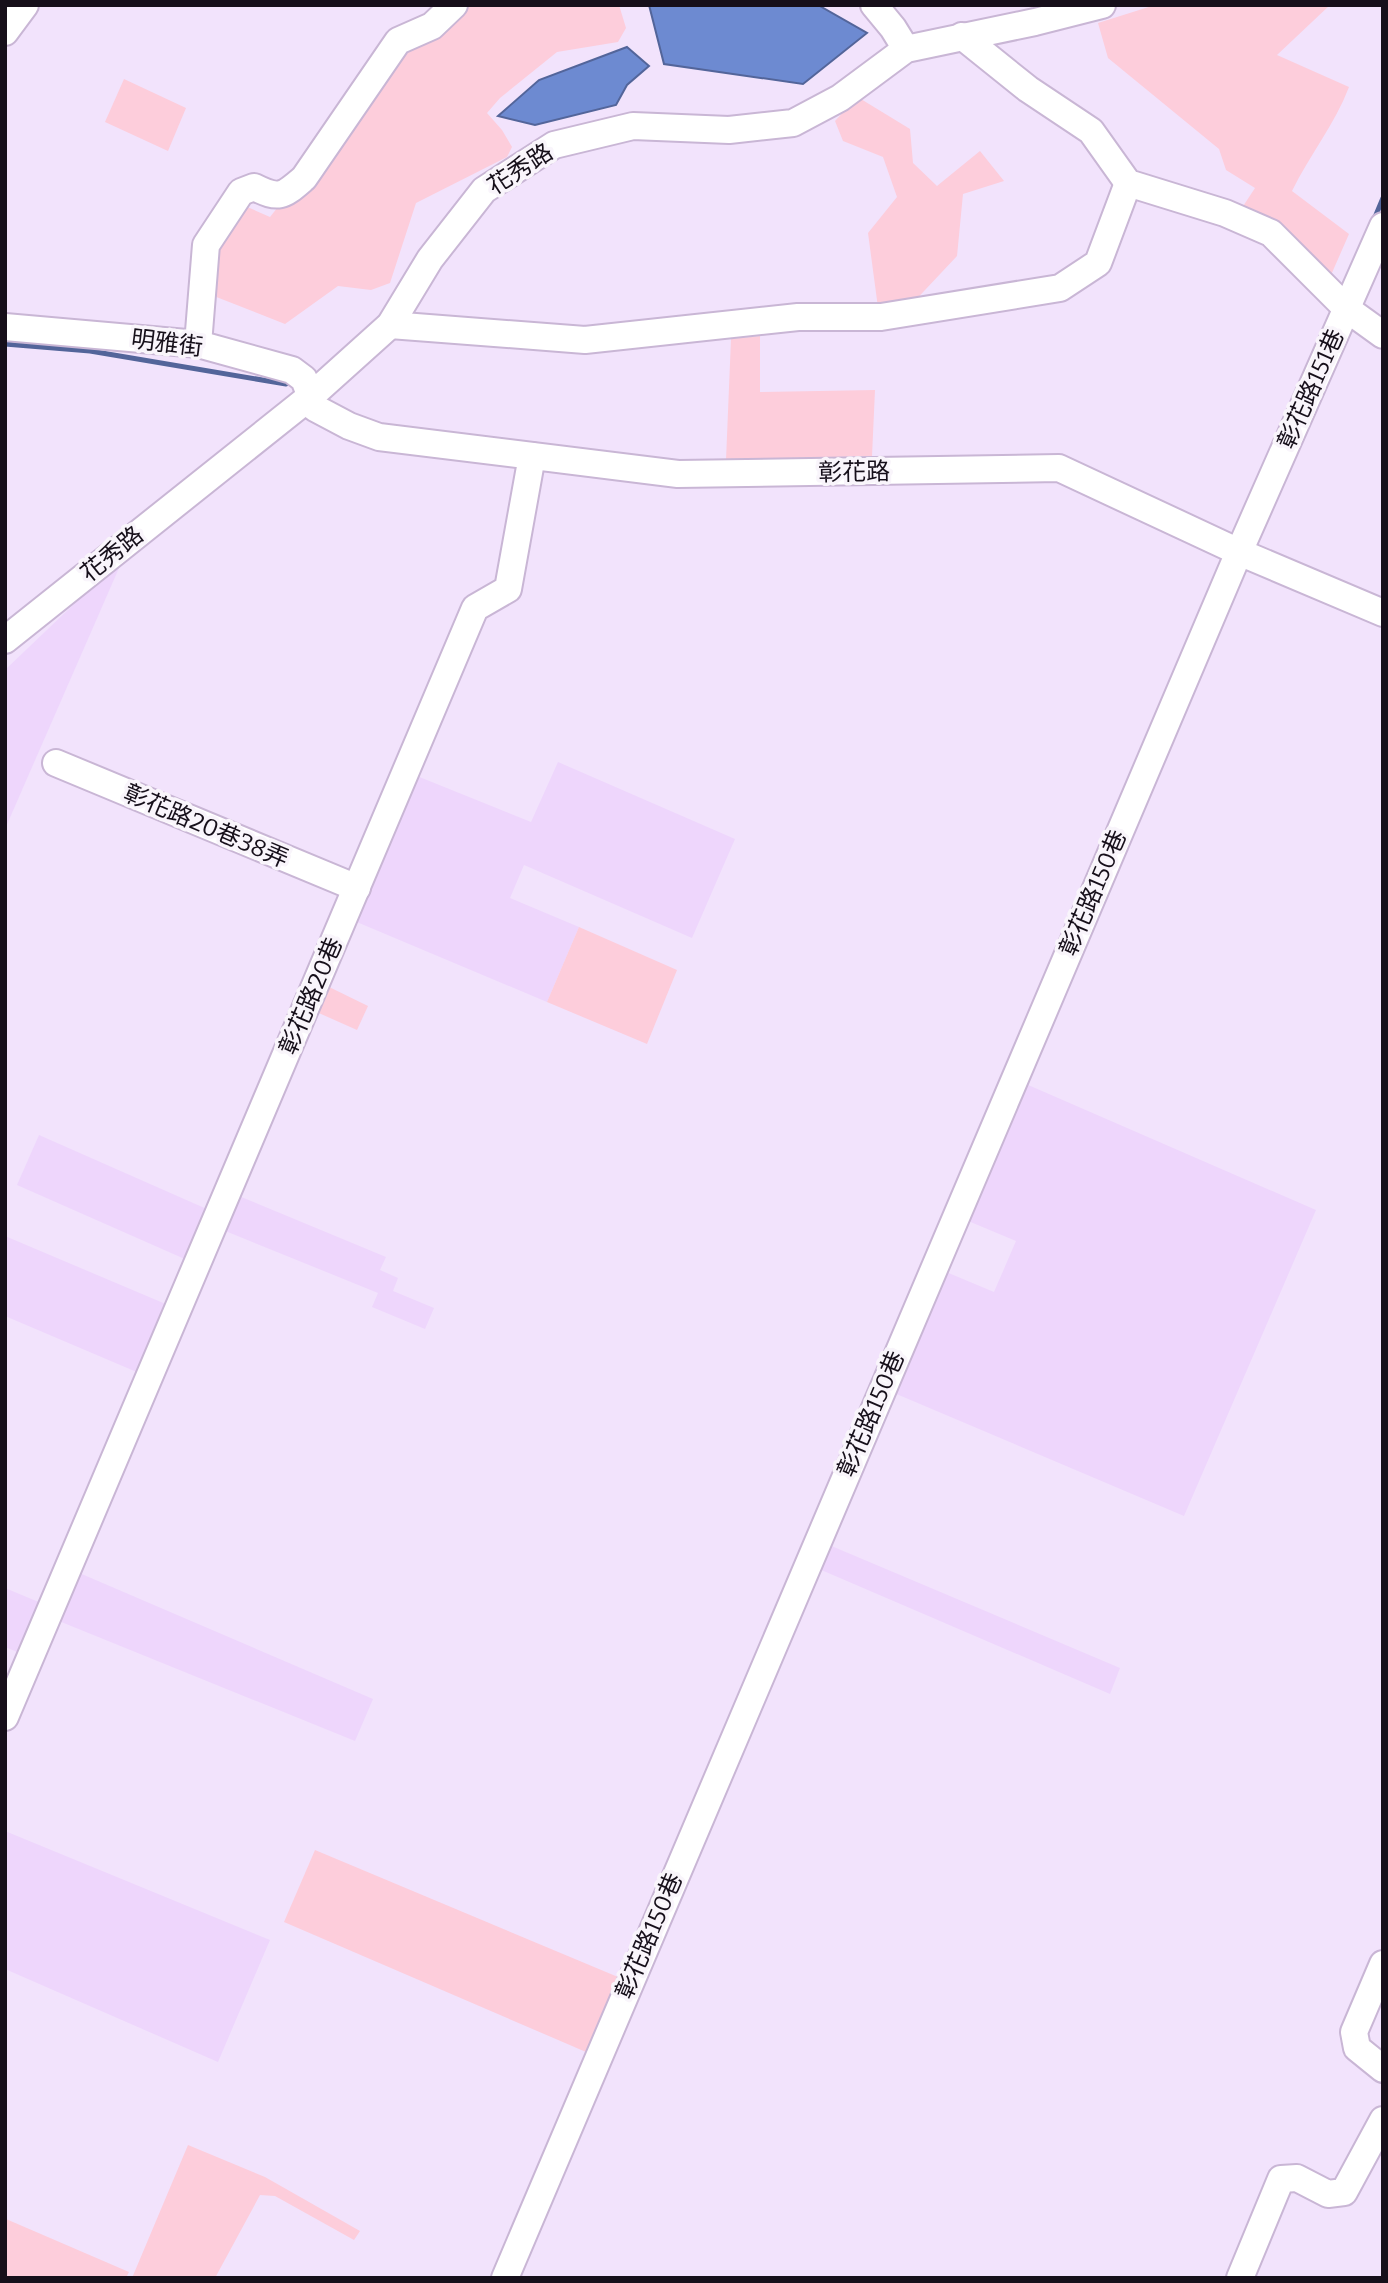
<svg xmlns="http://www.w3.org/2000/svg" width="1388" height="2283" viewBox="0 0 1388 2283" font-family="Bitter,'Noto Sans TC',serif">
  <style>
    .built { fill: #eed6fc }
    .green { fill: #fdcddb }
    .water { fill: #6d8ad1; stroke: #53659a; stroke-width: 2 }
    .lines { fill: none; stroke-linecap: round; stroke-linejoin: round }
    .stream { stroke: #53659a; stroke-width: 5 }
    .minor-casing { stroke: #c9b6d5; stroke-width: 30 }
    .minor { stroke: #fff; stroke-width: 26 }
    .labels { text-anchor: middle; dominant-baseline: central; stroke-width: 7; stroke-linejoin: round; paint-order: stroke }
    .street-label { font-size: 24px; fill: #160f1a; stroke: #f9f5fb }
  </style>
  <rect width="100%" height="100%" fill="#f2e3fc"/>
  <!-- built -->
  <g class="built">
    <polygon points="114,566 119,568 5,829 5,670"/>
    <polygon points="558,762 735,839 692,938 524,865 510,898 579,927 547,1002 352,920 412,774 531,822"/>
    <polygon points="1019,1081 1316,1210 1184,1516 887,1390 939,1269 994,1292 1016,1241 961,1218"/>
    <polygon points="39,1135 209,1210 187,1260 17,1185"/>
    <polygon points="234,1194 386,1257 380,1270 398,1278 393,1291 434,1308 425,1329 372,1307 378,1293 218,1228"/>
    <polygon points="5,1236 168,1305 139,1373 5,1316"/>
    <polygon points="822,1542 1120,1668 1110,1694 812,1566"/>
    <polygon points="70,1569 373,1699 355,1741 49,1617"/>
    <polygon points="5,1588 41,1603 20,1653 5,1647"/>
    <polygon points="5,1831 270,1940 218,2062 5,1969"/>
  </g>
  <!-- green -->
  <g class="green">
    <polygon points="467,5 619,5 626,28 618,42 557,52 500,98 487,113 502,130 512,147 507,157 416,203 390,283 371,290 338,286 285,324 201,291 236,202 270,217 385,72 415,41"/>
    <path d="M1155 5H1330L1277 55 1349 87C1335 124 1309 156 1292 191L1349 234 1324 291 1234 220 1255 188 1226 170 1219 149 1108 58 1098 23Z"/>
    <polygon points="124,79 186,108 168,151 105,122"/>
    <polygon points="851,93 910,129 913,163 937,186 980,151 1004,181 963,194 957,256 893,324 881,330 868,233 897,197 883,157 843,141 835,121 847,108"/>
    <polygon points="760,336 760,392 875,390 872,456 726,460 731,339"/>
    <polygon points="579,927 677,970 647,1044 547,1002"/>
    <polygon points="323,984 368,1006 357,1030 312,1010"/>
    <polygon points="315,1850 618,1977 586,2052 284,1922"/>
    <polygon points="188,2145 265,2177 360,2231 354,2240 275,2196 260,2195 215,2278 132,2278"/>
    <polygon points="6,2219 129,2272 126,2278 5,2278"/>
  </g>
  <!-- water -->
  <g class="water">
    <polygon points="649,5 818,5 867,33 803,84 664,64"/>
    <polygon points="627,47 649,66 627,85 616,105 535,125 498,116 539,80"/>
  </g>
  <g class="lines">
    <!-- stream -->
    <g class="stream">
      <polyline points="1373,222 1383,198"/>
      <polyline points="5,344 90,351 286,384"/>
    </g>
    <!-- minor casing -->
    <g class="minor-casing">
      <g id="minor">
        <polyline points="874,5 893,28 906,49"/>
        <polyline points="5,32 25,5"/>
        <polyline points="962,36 1028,89 1091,131 1128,183 1225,213 1271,233 1347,309 1383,335"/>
        <polyline points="390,325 585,340 798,317 881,317 1060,288 1098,263 1128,183"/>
        <polyline points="5,327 198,344 292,370 304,379 315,408 349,426 379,437 678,474 1059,468 1239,552 1383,613"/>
        <path d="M198 344 206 245 241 192 254 187C280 200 283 196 304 178L398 41 432 26 454 5"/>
        <polyline points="5,640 311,396 390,325 430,259 484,190 554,145 633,126 729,130 793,123 840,98 906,49 1035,22 1102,5"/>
        <polyline points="56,763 357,888"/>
        <polyline points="5,1717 475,608 508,589 532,456"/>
        <polyline points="1383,1964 1354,2032 1357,2048 1383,2069"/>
        <polyline points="505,2278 1239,552 1383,226"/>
        <polyline points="1240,2278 1281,2179 1297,2178 1328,2194 1344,2192 1383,2120"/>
      </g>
    </g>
    <!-- minor -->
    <use href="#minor" class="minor"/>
  </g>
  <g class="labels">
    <!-- street labels -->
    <g class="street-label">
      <text transform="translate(520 169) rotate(-33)">花秀路</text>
      <text transform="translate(167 343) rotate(7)">明雅街</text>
      <text transform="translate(1311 389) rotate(-66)">彰花路151巷</text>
      <text transform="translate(854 472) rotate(-1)">彰花路</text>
      <text transform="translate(112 554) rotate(-39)">花秀路</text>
      <text transform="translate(206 826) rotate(23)">彰花路20巷38弄</text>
      <text transform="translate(1093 893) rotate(-67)">彰花路150巷</text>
      <text transform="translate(311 996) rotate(-67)">彰花路20巷</text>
      <text transform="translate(871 1414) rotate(-67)">彰花路150巷</text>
      <text transform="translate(649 1936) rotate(-67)">彰花路150巷</text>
    </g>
  </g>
  <!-- border -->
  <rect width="1388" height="2283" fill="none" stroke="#160f1a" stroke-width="14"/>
</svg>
